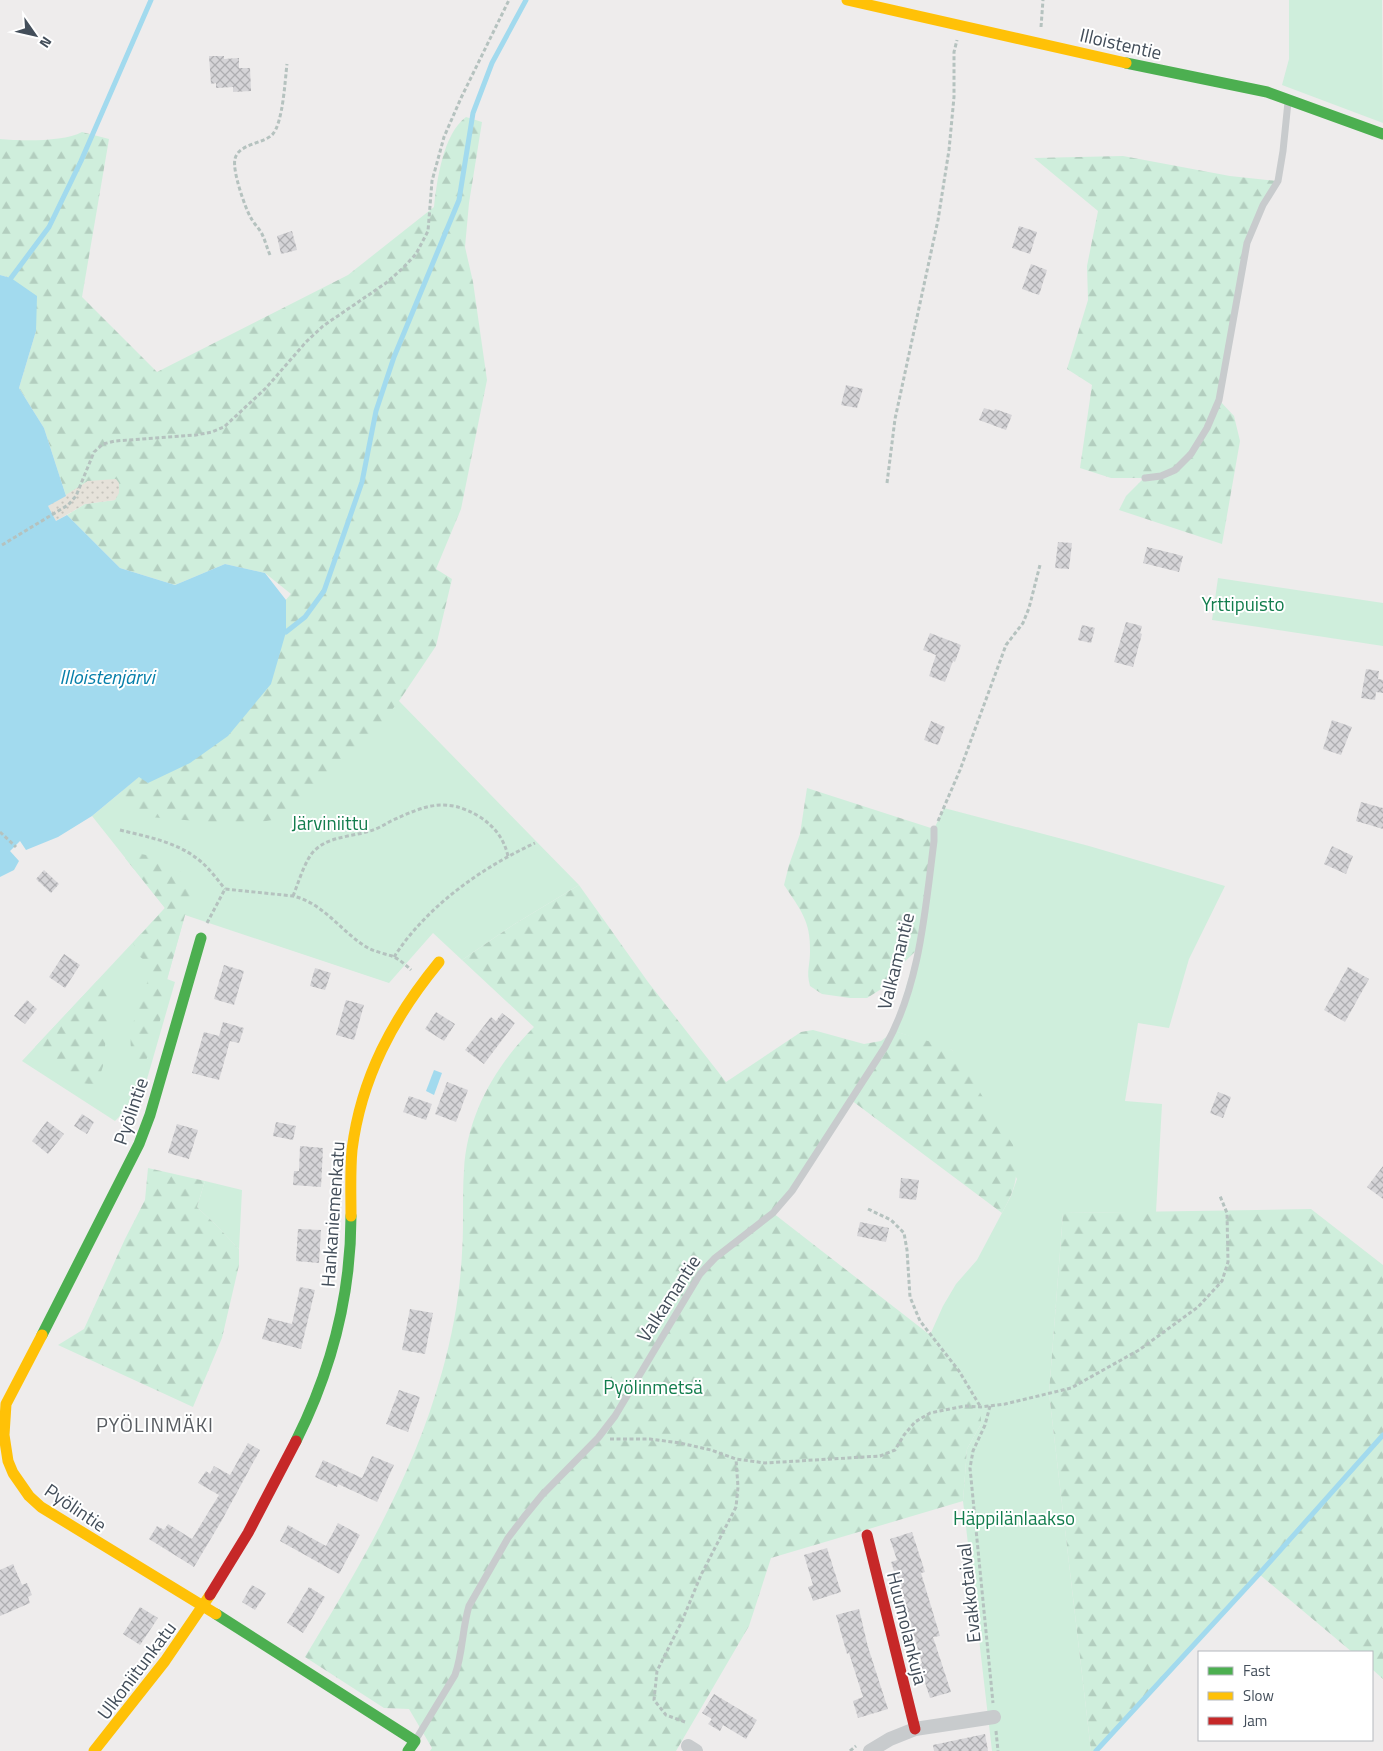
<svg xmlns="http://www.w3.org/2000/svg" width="1383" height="1751" viewBox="0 0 1383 1751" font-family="'Titillium Web',sans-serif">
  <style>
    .green { fill: #cfeedc }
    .forest { fill: url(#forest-firs) }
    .sand { fill: url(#sand-dots) }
    .water { fill: #a2daee }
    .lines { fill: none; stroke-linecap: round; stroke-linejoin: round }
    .stream { stroke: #a2daee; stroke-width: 5 }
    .building { fill: url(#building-cross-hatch) }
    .path { stroke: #b5c2bf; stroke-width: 3; stroke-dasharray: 4 2.5; stroke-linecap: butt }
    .lane { stroke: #c8cbcd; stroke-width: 7 }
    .street { stroke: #c8cbcd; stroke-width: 14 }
    .fast { stroke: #4caf50; stroke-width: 11 }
    .slow { stroke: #ffc107; stroke-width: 11 }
    .jam { stroke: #c62828; stroke-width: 11 }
    .labels { text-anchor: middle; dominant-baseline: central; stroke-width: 4; stroke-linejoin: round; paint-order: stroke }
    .street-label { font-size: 19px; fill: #434e5a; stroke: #fff }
    .park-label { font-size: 19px; fill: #127d4d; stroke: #fff }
    .water-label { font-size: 20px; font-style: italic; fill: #067faa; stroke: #fff }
    .neighbourhood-label { font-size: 20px; letter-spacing: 1px; fill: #585c61; stroke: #fff }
  </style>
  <defs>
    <pattern id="forest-firs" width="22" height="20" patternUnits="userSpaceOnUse" patternTransform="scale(1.25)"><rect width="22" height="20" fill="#cfeedc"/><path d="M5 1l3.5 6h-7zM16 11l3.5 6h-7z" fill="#b3cebf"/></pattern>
    <pattern id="sand-dots" width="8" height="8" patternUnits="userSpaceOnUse" patternTransform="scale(1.25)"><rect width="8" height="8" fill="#e6e2da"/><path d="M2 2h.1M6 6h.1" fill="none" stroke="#c6c4bd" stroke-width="1.8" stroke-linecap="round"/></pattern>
    <pattern id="building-cross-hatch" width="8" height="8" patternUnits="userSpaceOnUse" patternTransform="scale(1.25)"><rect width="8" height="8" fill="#d5d4d7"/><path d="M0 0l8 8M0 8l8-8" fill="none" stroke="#aeaeb1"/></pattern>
  </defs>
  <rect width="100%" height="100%" fill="#eeecec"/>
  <!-- green -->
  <g class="green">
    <polygon points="1289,0 1382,0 1383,123 1282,85 1289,59"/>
    <polygon points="1218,578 1383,603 1383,646 1212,620"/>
    <polygon points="291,594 399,701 579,885 513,925 462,960 433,933 389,983 185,915 167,979 175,982 143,1093 115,1121 22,1061 165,908 92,816 139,777 286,632 286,600"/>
    <polygon points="944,808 1089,846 1225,886 1189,959 1169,1028 1138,1023 1125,1101 1162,1104 1156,1212 1063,1213 1049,1393 1091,1751 992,1751 963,1501 967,1449 981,1424 981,1407 959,1371 930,1335 943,1306 956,1284 977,1260 1011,1196 1017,1179 952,1050 894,1031 923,927 934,829"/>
    <polygon points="205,1181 242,1190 239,1249 214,1223 197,1207"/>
  </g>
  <!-- forest -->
  <g class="forest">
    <path d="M466 117 482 122 469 203 465 247 473 282 487 380 461 509 436 569 452 579 436 646 399 701 370 737 291 817 242 825 150 817 133 812 127 805 122 791 139 777 286 632V600L291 594 265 573 225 564 175 585 120 568 67 515 85 504 115 500 88 481 66 496 44 428 19 388 36 331 11 278 0 275V139C21 141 64 142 82 132L109 139 82 297 157 372 348 275 434 207C437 180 443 134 466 117Z"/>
    <polygon points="1123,156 1230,176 1278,181 1247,243 1219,400 1234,416 1240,441 1222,544 1119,510 1126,496 1144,478 1111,478 1080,468 1092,385 1067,369 1088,300 1087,266 1098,211 1034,158"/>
    <path d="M807 788 934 829 918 949 900 966 886 986 867 998H850L822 994 810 986C806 971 810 966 810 952 811 921 800 909 784 885L789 865 800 834Z"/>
    <path d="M141 854C170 860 175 864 194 886L192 903 185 915 167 980 164 1007 152 1048 146 1060 139 1064C119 1045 140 1005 147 983 149 977 149 970 149 964L139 956 133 943 165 908 125 858Z"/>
    <path d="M579 885 648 982 726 1082 801 1032 813 1030 864 1044 881 1041 894 1031 945 1046 952 1050 959 1059 1013 1145C1020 1174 1016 1188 1002 1213L851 1100 773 1213 930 1335 959 1371 981 1407V1424L967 1449 963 1501 771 1558 749 1626 676 1751H430L432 1748 409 1709 384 1708 305 1657C360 1566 414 1475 442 1372 453 1333 460 1293 462 1253 464 1225 462 1197 464 1170 467 1114 496 1065 534 1027L462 960 513 925Z"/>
    <polygon points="97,981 106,989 109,1008 103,1066 97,1085 80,1083 35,1047"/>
    <polygon points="148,1168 205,1181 197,1207 214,1223 239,1249 239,1265 222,1338 193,1407 58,1345 84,1329 125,1239 145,1200"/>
    <polygon points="1311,1209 1383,1265 1383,1679 1372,1669 1372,1652 1352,1652 1259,1574 1096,1751 1091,1751 1049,1393 1063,1213"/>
  </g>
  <!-- sand -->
  <polygon class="sand" points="116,479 119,483 119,493 115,500 85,504 56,521 48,506 88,481"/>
  <!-- water -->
  <g class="water">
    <polygon points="0,275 11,278 37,296 36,331 19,388 44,428 66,496 48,506 56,521 67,515 120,568 175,585 225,564 265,573 286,600 286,632 271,684 228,736 190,763 148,783 139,777 92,816 58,837 26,850 20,841 10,851 19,861 14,870 0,877"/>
    <polygon points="434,1070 442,1073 434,1095 426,1091"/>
  </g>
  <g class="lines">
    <!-- stream -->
    <g class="stream">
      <polyline points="11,278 49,227 81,161 151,0"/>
      <polyline points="286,632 305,617 324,591 362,482 376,411 394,357 459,200 473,113 492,63 526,0"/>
      <polyline points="1096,1751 1259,1574 1383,1435"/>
    </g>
  </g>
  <!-- building -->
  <g class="building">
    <polygon points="209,56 224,56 224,59 239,58 239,68 250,68 251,91 233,92 233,87 216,88 216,83 211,84"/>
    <polygon points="1019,226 1037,232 1030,254 1012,248"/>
    <polygon points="292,231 297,250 281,254 277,236"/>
    <polygon points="1031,264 1047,270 1039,295 1022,289"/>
    <polygon points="846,385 863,389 857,408 841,405"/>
    <polygon points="984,408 994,411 995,409 1012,415 1006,430 979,420"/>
    <polygon points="1058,542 1072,543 1069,569 1055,568"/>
    <polygon points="1147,547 1183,556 1179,572 1143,563"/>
    <polygon points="1126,622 1142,626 1140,633 1142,634 1133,667 1114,662"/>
    <polygon points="1082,625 1095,628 1091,643 1078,640"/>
    <polygon points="930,633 961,645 955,662 953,661 945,682 929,676 936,655 923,650"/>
    <polygon points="1366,669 1379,671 1378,679 1383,680 1383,693 1376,692 1375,700 1361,698"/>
    <polygon points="1332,720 1352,727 1341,755 1323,749"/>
    <polygon points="931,721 945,727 938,745 924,740"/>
    <polygon points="1361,802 1383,808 1383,829 1356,821"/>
    <polygon points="1332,846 1353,856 1346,874 1324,864"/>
    <polygon points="44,870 59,884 51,893 36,879"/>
    <polygon points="64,954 80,965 65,988 49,977"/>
    <polygon points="224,965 244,971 234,1005 214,999"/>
    <polygon points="1348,967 1369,979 1345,1022 1324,1010"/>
    <polygon points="315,968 331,973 325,990 310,986"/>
    <polygon points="27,1000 37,1009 25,1024 14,1016"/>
    <polygon points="346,1000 364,1005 354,1040 336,1035"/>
    <polygon points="436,1012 455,1024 444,1041 425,1029"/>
    <polygon points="502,1013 515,1023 484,1064 465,1050 491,1017 496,1021"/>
    <polygon points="223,1022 244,1028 239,1043 230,1041 219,1080 192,1073 204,1032 219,1036"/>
    <polygon points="447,1082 468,1090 456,1122 435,1114"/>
    <polygon points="1218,1092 1231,1097 1223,1118 1210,1113"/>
    <polygon points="409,1096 432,1104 426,1120 403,1112"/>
    <polygon points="82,1114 94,1122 87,1134 74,1126"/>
    <polygon points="47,1121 64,1134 48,1154 32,1141"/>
    <polygon points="276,1122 296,1126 293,1140 273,1136"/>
    <polygon points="177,1124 198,1130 189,1159 168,1153"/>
    <polygon points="300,1146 323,1148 321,1187 293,1185 294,1171 299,1171"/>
    <polygon points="1383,1166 1383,1199 1367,1187"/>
    <polygon points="901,1178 919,1180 916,1200 899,1198"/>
    <polygon points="860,1222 889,1228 886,1242 857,1236"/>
    <polygon points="298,1229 321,1230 319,1263 296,1261"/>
    <polygon points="300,1287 315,1290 301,1349 262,1339 268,1318 292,1324"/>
    <polygon points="410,1309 433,1313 425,1354 402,1350"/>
    <polygon points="399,1390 420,1397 408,1432 386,1424"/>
    <polygon points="248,1443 260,1450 222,1520 194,1567 149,1539 157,1526 164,1530 168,1524 192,1539 219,1495 198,1483 206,1471 210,1474 214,1466 230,1475"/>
    <polygon points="372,1456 394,1465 377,1502 338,1484 337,1487 315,1477 323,1460 362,1478"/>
    <polygon points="338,1523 360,1535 339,1574 280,1541 288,1525 326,1546"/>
    <polygon points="912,1532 925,1572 921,1573 940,1636 933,1637 951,1692 930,1698 919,1664 922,1663 904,1601 891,1562 897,1560 890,1539"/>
    <polygon points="827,1548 841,1592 813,1601 808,1587 813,1585 804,1555"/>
    <polygon points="13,1564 22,1585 27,1583 32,1595 28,1597 30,1603 0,1616 0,1570"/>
    <polygon points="252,1585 266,1593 255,1610 242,1602"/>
    <polygon points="309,1587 325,1597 303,1633 287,1623"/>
    <polygon points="140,1607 158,1618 140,1645 123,1634"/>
    <polygon points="859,1609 868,1647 888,1709 858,1718 853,1701 863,1697 849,1653 847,1654 836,1615"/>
    <polygon points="714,1694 757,1720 746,1739 723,1725 720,1731 708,1724 712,1719 702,1713"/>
    <polygon points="985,1734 988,1751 934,1751 933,1745"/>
  </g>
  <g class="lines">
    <!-- path -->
    <g class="path">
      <polyline points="1041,27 1043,0"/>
      <path d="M270 255C267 248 265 240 262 234 259 228 254 224 251 218 245 208 232 170 235 159 238 144 262 144 272 135 283 124 285 80 287 64"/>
      <polyline points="887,483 895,419 938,220 949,150 954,97 954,52 957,40"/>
      <polyline points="2,545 68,505 76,496 94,452 103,444 115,441 196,435 212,432 224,427 266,388 306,342 323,326 386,283 403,268 416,254 428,231 432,181 444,137 461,98 509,0"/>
      <polyline points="938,821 960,770 1006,645 1023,623 1029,608 1040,565"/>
      <path d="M120 830C148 837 177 842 199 860 209 868 217 879 225 889"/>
      <polyline points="0,832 16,847"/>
      <path d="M293 896C298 884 305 860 314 851 329 836 351 837 370 831 377 829 384 825 391 821 424 806 446 796 480 817 495 827 504 839 508 856"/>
      <path d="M207 923 225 889 293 896C326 904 342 934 370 949 377 952 385 954 392 956 399 959 406 965 411 970"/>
      <path d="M394 957C426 907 481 868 535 843"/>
      <polyline points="868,1209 891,1220 904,1233 907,1250 910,1297 920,1321 959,1371 980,1406"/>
      <polyline points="990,1406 985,1425 973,1451 970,1468 993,1703"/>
      <polyline points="610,1439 650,1439 680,1443 711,1450 736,1459 765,1463 880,1456 895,1450 904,1435 915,1422 930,1413 965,1406 981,1407 1005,1404 1071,1388 1139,1350 1198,1307 1222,1281 1228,1262 1227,1213 1220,1196"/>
      <polyline points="685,1722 666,1715 654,1700 657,1671 682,1621 701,1575 736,1507 738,1487 736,1459"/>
      <polyline points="996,1731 998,1751"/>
      <polyline points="850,1751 856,1746"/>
    </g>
    <!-- lane -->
    <g class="lane">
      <polyline points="1145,478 1161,476 1175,470 1191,454 1207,428 1219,400 1247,243 1263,205 1278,181 1283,151 1288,102"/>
      <path d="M415 1741 455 1675C463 1653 462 1629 469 1606L508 1538 524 1517 542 1495 598 1438 615 1416 700 1274 715 1258 773 1213 792 1191 885 1047C920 985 925 911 934 841V829"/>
    </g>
    <!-- street -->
    <g class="street">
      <polyline points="688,1746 696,1751"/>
      <polyline points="870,1751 890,1739 915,1729 994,1717"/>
    </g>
    <!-- fast -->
    <g class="fast">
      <polyline points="1126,63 1267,92 1383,134"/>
      <polyline points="42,1335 139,1144 150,1115 201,938"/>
      <path d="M296 1441C331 1371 351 1294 351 1216"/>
      <polyline points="216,1614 415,1741 408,1751"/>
    </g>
    <!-- slow -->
    <g class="slow">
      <polyline points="847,0 1126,63"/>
      <path d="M351 1216C351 1194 350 1172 352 1150 361 1078 393 1018 439 962"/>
      <polyline points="42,1335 6,1404 4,1435 8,1461 13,1473 29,1496 41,1507 216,1614"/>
      <polyline points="94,1751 165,1661 210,1595"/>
    </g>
    <!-- jam -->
    <g class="jam">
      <polyline points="867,1535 915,1729"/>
      <polyline points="210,1595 248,1533 296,1441"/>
    </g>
  </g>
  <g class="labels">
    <!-- street labels -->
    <g class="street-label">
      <text transform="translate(1121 43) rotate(13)">Illoistentie</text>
      <text transform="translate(895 961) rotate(-76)">Valkamantie</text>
      <text transform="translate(130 1111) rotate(-71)">Pyölintie</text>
      <text transform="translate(332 1214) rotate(-86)">Hankaniemenkatu</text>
      <text transform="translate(668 1298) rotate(-57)">Valkamantie</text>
      <text transform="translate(76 1507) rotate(34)">Pyölintie</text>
      <text transform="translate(968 1593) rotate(-96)">Evakkotaival</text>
      <text transform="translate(908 1628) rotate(76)">Huumolankuja</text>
      <text transform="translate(136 1670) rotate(-53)">Ulkoniitunkatu</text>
    </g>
    <!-- park labels -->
    <g class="park-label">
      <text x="1243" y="603">Yrttipuisto</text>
      <text x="330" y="822">Järviniittu</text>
      <text x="653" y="1386">Pyölinmetsä</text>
      <text x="1014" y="1517">Häppilänlaakso</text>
    </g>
    <!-- water labels -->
    <g class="water-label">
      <text x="107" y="676">Illoistenjärvi</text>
    </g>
    <!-- neighbourhood labels -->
    <g class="neighbourhood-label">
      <text x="155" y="1424">PYÖLINMÄKI</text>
    </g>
  </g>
  <!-- legend -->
  <rect x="1198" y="1651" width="175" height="90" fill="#ffffff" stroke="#b4b8bd"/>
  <rect x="1208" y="1667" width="25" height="8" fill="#4caf50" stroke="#b4b8bd"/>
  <text x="1243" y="1676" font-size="15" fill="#434e5a">Fast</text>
  <rect x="1208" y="1692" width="25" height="8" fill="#ffc107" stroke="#b4b8bd"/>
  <text x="1243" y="1701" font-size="15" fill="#434e5a">Slow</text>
  <rect x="1208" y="1717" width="25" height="8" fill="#c62828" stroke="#b4b8bd"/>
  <text x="1243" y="1726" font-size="15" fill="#434e5a">Jam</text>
  <!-- north arrow -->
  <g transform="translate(35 35) rotate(124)" stroke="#ffffff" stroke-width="4" paint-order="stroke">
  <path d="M0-4L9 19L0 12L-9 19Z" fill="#434e5a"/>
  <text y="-8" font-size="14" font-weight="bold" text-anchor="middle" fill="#434e5a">N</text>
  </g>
</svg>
